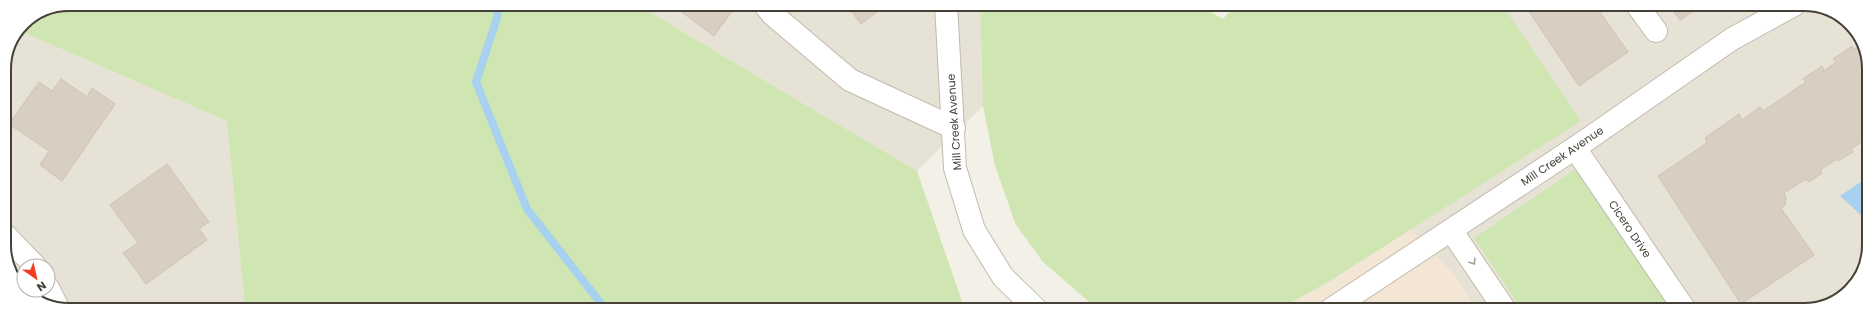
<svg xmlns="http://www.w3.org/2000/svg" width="1873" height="314" viewBox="0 0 1873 314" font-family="Poppins,sans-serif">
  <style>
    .residential { fill: #e7e2d6; fill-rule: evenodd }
    .commercial { fill: #f4e6d4 }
    .green { fill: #cfe6b2 }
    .water { fill: #a7d1ee }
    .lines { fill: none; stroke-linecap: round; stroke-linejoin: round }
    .stream { stroke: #a7d1ee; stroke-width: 8 }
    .building { fill: #d8cec1; stroke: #cfc3b1 }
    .street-casing { stroke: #c2baae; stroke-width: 24 }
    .street { stroke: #fff; stroke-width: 22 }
    .oneway { stroke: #a2a09b }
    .labels { text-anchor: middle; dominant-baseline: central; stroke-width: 3.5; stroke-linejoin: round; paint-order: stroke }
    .street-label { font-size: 11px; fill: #464037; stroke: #fff }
    .rim { fill: none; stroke: #464037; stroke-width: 2 }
  </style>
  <rect width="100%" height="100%" fill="#f3f0e8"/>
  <!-- residential -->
  <g class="residential">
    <polygon points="636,4 980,4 983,106 917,171"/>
    <polygon points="1502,4 1812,5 1850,23 1868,56 1868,253 1847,294 1804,310 1476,310 1456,277 1410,229 1581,121"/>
    <path d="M20 31 227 121 245 309H61L26 294 6 261 4 69ZM24 266H48V290H24Z"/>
  </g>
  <!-- commercial -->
  <polygon class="commercial" points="1410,229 1456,277 1476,310 1278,310 1330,281"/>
  <!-- green -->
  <g class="green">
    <polygon points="69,4 636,4 917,171 965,310 245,309 227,121 20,31 23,23"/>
    <polygon points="980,4 1197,4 1223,19 1236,4 1502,4 1581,121 1330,281 1278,310 1104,310 1096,308 1043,262 1016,225 995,166 983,106"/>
    <polygon points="1576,169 1672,310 1522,310 1474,238"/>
  </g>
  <!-- water -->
  <polygon class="water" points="1868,177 1868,217 1861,215 1840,196"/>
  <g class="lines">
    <!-- stream -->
    <polyline class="stream" points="493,4 498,15 476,82 527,209 606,310"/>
  </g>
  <!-- building -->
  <g class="building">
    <polygon points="671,4 734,4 736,6 714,36"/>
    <polygon points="846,4 887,4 861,24"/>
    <polygon points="1524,4 1595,5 1628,52 1579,86"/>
    <polygon points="1669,5 1708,5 1705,7 1703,5 1680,20"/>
    <polygon points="1861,45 1868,56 1868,138 1851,149 1853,152 1838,161 1837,159 1820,170 1822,173 1809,182 1806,179 1784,193 1786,197 1785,205 1781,208 1814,255 1741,304 1658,176 1707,143 1705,138 1739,114 1742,120 1760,107 1763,111 1806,82 1803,79 1822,66 1824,71 1836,62 1833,59 1852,46 1854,49"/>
    <polygon points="61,79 87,97 92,88 115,104 62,181 40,165 49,151 9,124 39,82 52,91"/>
    <polygon points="167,164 209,222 199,229 207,240 146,284 123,253 138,243 110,205"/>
    <polygon points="1442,303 1446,310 1431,310"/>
  </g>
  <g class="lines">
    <!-- street casing -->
    <g class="street-casing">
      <g id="street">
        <polyline points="764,4 772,14 850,80 954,128"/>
        <polyline points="946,4 955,168 974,230 1003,277 1037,310"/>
        <polyline points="1637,5 1656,31"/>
        <polyline points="1575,148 1685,310"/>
        <polyline points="1451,230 1505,310"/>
        <polyline points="6,236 35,266"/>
        <polyline points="48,288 58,308"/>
        <polyline points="1330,310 1575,148 1732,39 1794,5"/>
      </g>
    </g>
    <!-- street -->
    <use href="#street" class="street"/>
  </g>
  <!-- one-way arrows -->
  <defs><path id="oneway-chevron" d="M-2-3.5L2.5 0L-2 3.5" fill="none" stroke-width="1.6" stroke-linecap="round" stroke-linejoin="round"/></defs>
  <use class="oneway" href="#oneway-chevron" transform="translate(1473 262) rotate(56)"/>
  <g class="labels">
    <!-- street labels -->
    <g class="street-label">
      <text transform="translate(954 122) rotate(-94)">Mill Creek Avenue</text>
      <text transform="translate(1562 156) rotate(-34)">Mill Creek Avenue</text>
      <text transform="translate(1630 229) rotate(56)">Cicero Drive</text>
    </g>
  </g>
  <!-- crop -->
  <path d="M0 0H1873V314H0ZM69 11H1804A58 58 0 0 1 1862 69V245A58 58 0 0 1 1804 303H69A58 58 0 0 1 11 245V69A58 58 0 0 1 69 11Z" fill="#fff" fill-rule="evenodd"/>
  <path class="rim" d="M69 11H1804A58 58 0 0 1 1862 69V245A58 58 0 0 1 1804 303H69A58 58 0 0 1 11 245V69A58 58 0 0 1 69 11Z"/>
  <!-- north arrow -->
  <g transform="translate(36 278) rotate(146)"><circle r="19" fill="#ffffff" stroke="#b5b3af"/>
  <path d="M0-3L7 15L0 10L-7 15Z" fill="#f23e20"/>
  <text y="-6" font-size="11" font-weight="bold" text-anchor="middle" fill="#464037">N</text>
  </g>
</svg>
